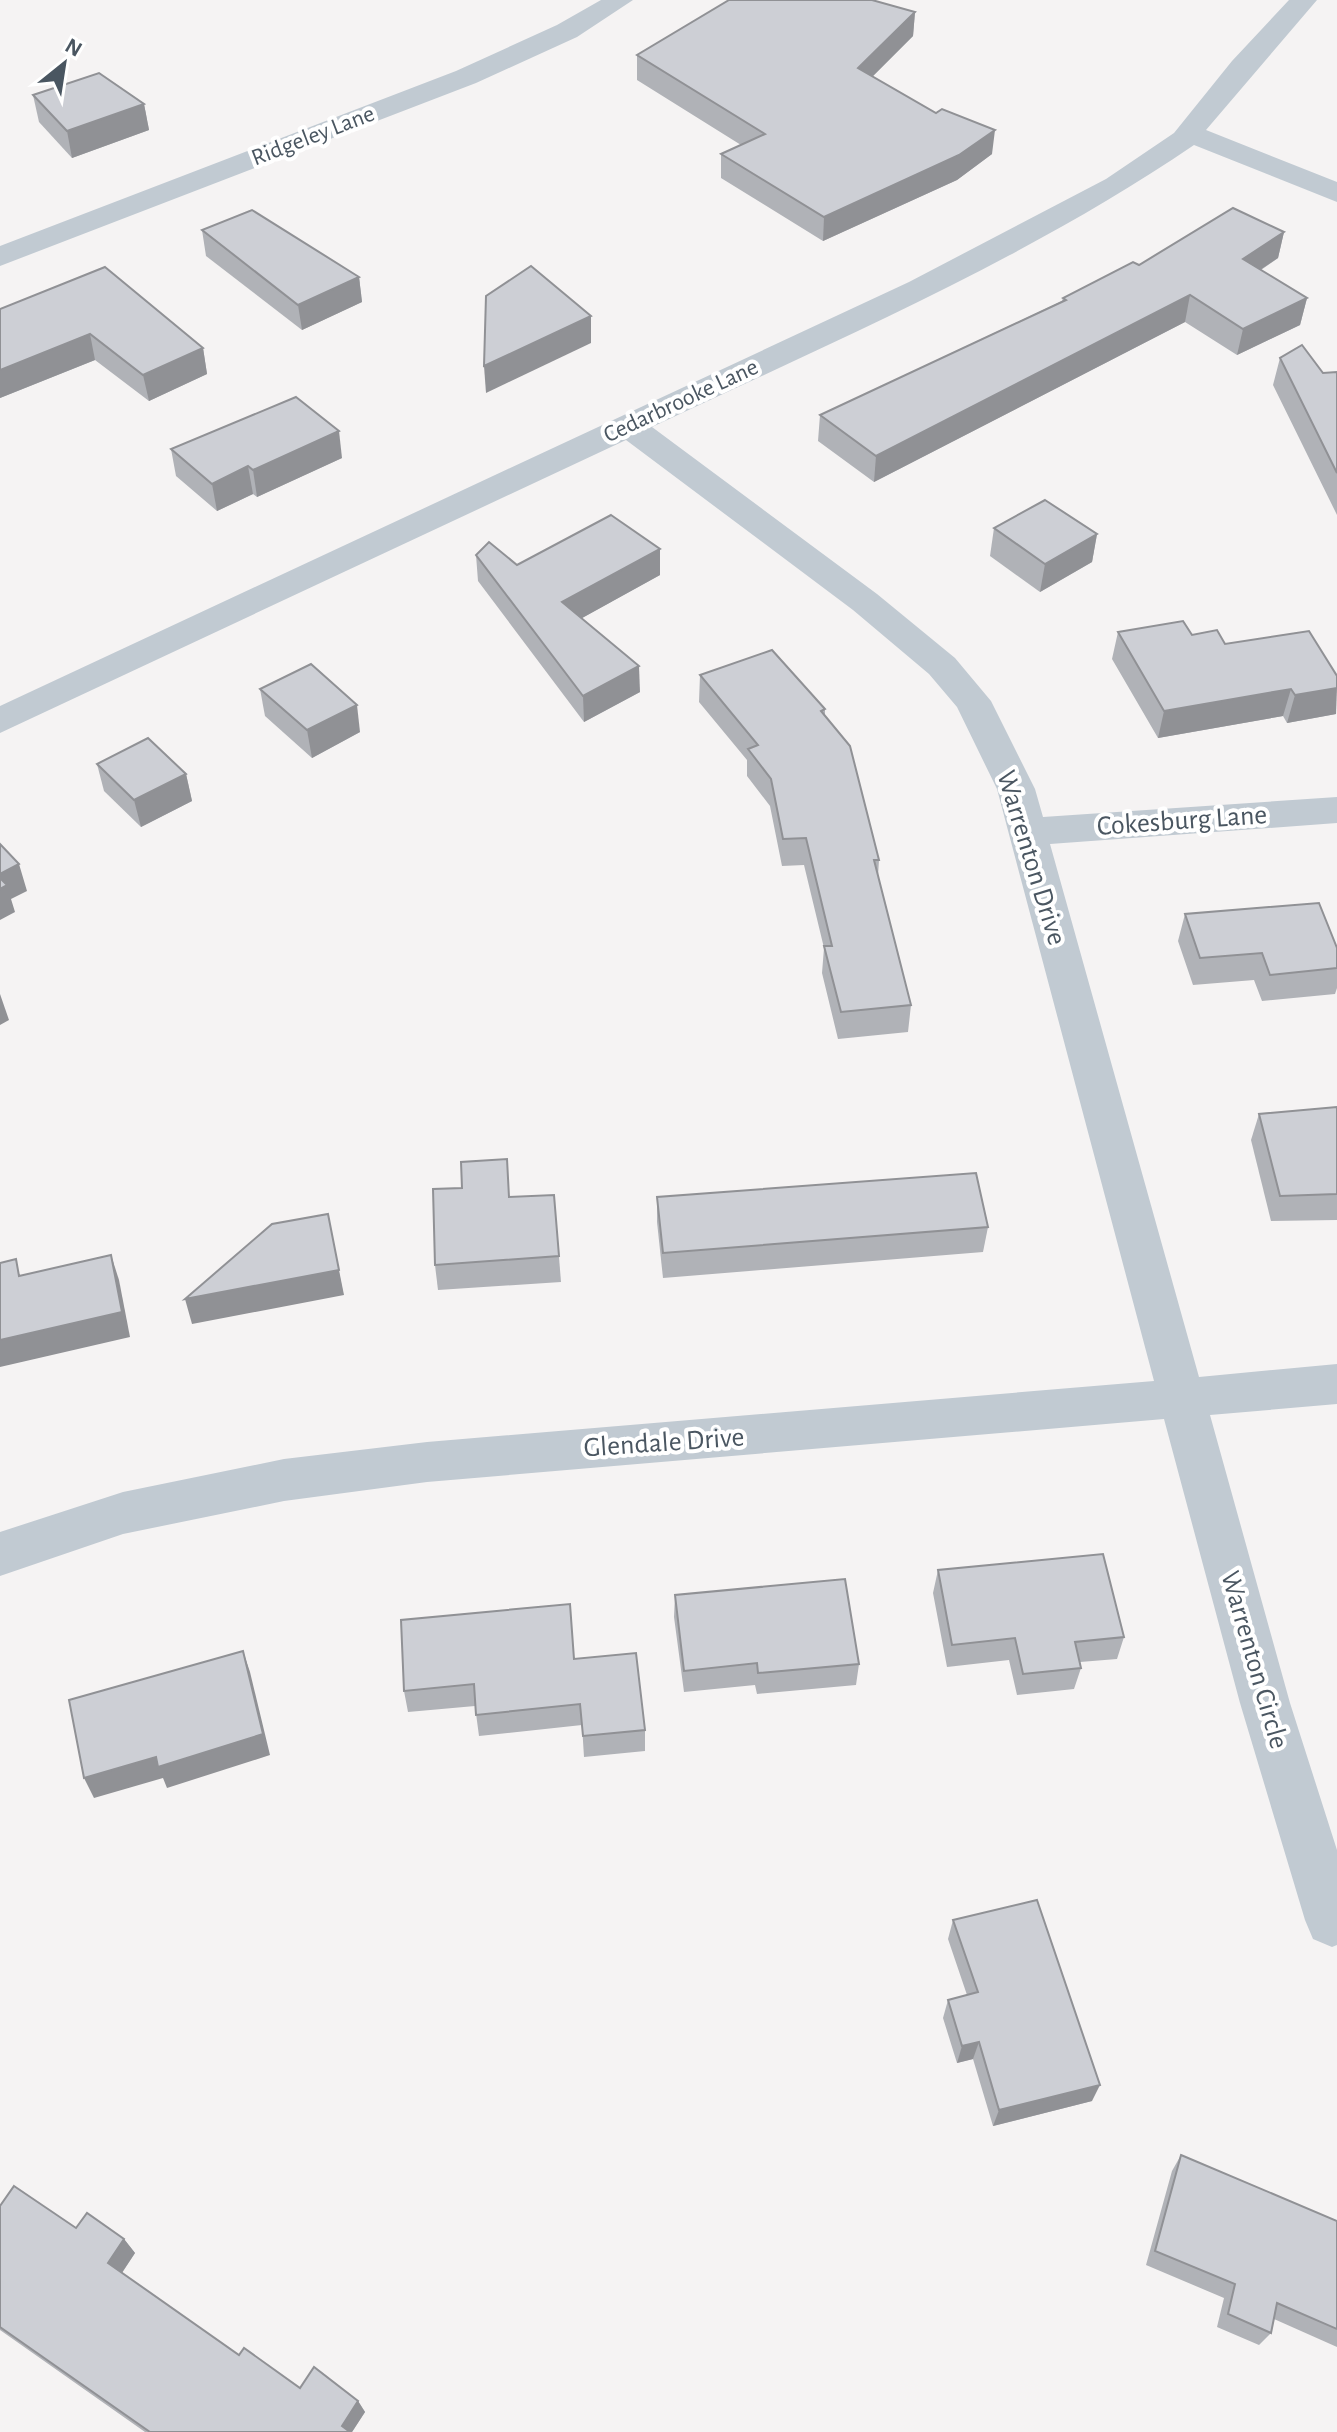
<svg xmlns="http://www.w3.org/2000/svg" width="1337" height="2432" viewBox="0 0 1337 2432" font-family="'Alegreya Sans',sans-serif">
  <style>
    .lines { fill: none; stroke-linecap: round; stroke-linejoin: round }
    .street { fill: #c1cad2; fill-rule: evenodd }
    .wall { fill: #b0b2b7 }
    .shaded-wall { fill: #909195 }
    .building { fill: #cdcfd5; stroke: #909195; stroke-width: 2 }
    .labels { text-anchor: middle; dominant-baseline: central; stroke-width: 8; stroke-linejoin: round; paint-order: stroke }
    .far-street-label { font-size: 24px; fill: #4a5661; stroke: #fff }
    .street-label { font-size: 28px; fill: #4a5661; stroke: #fff }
  </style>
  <rect width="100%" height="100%" fill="#f5f3f3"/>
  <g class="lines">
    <!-- street -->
    <g class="street">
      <polygon points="601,0 633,0 577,37 476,83 0,266 0,246 456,71 557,25"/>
      <path d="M1289 0H1317L1206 130 1337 182V202L1194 145C1025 260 835 341 652 427L877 594 955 658 991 701 1035 789 1043 817 1337 797V823L1050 844 1199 1377 1337 1364V1404L1210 1415 1290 1703 1337 1850V1945L1332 1947 1313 1939 1305 1920 1240 1703 1164 1419 427 1482 284 1501 123 1534 0 1576V1532L123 1492 284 1459 427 1442 1154 1381 997 789 957 707 929 674 853 610 626 440 0 733V706L909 282 1106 179 1174 133 1232 61Z"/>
    </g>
  </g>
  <!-- wall -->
  <g class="wall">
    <polygon points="915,12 913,36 872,77 992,154 957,180 823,241 721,178 721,154 741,145 637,80 637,55"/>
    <polygon points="33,95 144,104 149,130 72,158 39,122"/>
    <polygon points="202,230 359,277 362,302 302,330 206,256"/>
    <polygon points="1284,232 1278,258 1261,270 1307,298 1300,325 1237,355 1185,322 874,482 818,441 820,415 1062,301 1063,298 1139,265"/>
    <polygon points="0,309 203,348 207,374 149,401 95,360 0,398"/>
    <polygon points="1280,358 1323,373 1337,372 1337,515 1273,385"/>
    <polygon points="171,449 342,458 257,497 253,494 217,511 176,476"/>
    <polygon points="994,528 1097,534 1092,562 1040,592 990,556"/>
    <polygon points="476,555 517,565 660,575 582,618 640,692 584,722 478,581"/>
    <polygon points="1118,632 1192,635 1225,644 1336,714 1287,723 1283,716 1158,738 1112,659"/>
    <polygon points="700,675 825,709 825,716 879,860 878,876 911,1005 908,1032 838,1039 822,973 824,948 804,865 782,866 770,806 747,776 747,760 699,702"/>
    <polygon points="260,689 360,732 312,758 265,716"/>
    <polygon points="97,764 186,774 192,801 141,827 104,791"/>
    <polygon points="1185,914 1337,948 1337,988 1335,994 1262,1001 1254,980 1193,985 1178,941"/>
    <polygon points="1337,1107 1337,1220 1271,1221 1251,1140 1259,1114"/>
    <polygon points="554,1195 561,1282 438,1290 435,1265 510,1197"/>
    <polygon points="657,1197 988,1227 983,1252 663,1278 657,1222"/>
    <polygon points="938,1570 1124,1637 1117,1659 1080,1662 1081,1668 1074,1689 1017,1695 1009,1660 947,1667 933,1593"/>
    <polygon points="675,1595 859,1664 856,1685 757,1694 755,1685 684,1692 674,1617"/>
    <polygon points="574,1659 645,1730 645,1751 584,1757 582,1725 479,1736 475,1706 408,1712 404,1691"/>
    <polygon points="953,1920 1092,2101 993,2126 973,2059 957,2063 943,2018 948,2000 967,1995 948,1939"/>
    <polygon points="1181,2155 1337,2221 1337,2347 1274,2319 1271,2333 1259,2345 1217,2327 1224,2298 1146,2265 1172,2171"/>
    <polygon points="0,2206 76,2228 124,2239 135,2253 122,2273 239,2355 300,2388 358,2401 365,2412 352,2432 145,2432 0,2330"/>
  </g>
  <!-- shaded-wall -->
  <g class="shaded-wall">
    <polygon points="915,12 913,36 856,93 858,68"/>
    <polygon points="144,104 149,130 72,158 67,131"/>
    <polygon points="995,130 992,154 957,180 823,241 824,217"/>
    <polygon points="1284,232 1278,258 1237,285 1243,259"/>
    <polygon points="359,277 362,302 302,330 298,305"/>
    <polygon points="1190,295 1185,322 874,482 876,456"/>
    <polygon points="1307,298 1300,325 1237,355 1243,329"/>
    <polygon points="591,316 591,343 486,393 484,366"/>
    <polygon points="90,334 95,360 0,398 0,370"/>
    <polygon points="203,348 207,374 149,401 143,375"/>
    <polygon points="339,431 342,458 257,497 253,470"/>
    <polygon points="248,466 253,494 217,511 212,484"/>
    <polygon points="1097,534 1092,562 1040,592 1045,564"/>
    <polygon points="660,549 660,575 564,628 562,602"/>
    <polygon points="639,666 640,692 584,722 583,696"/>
    <polygon points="1337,688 1336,714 1287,723 1295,695"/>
    <polygon points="1291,689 1283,716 1158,738 1164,711"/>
    <polygon points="357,705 360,732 312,758 307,730"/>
    <polygon points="186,774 192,801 141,827 134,800"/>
    <polygon points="19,864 27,891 11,899 15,912 0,920 0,874"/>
    <polygon points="0,994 9,1020 0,1025"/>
    <polygon points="111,1255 119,1280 130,1337 0,1367 0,1340"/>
    <polygon points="339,1270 344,1295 192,1324 185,1299"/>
    <polygon points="243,1651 250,1672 270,1755 167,1788 163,1778 94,1798 84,1778"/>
    <polygon points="979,2042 973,2059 957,2063 962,2046"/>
    <polygon points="1100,2085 1092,2101 993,2126 999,2110"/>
    <polygon points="124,2239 135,2253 119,2277 108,2263"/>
    <polygon points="358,2401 365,2412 352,2432 345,2432 342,2426"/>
  </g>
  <!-- building -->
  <g class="building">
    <polygon points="729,0 872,0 915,12 858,68 936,113 942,109 995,130 959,155 824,217 721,154 765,134 637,55"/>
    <polygon points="99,73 144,104 67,131 33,95"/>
    <polygon points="1233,208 1284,232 1243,259 1307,298 1243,329 1190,295 876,456 820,415 1066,300 1063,298 1133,262 1139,265"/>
    <polygon points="252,210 359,277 298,305 202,230"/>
    <polygon points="531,266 591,316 484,366 486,296"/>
    <polygon points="105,267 203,348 143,375 90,334 0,370 0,309"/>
    <polygon points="1302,345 1323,373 1337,372 1337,473 1280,358"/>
    <polygon points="296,397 339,431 253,470 248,466 212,484 171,449"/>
    <polygon points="1045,500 1097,534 1045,564 994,528"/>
    <polygon points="611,515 660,549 562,602 639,666 583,696 476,555 489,542 517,565"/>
    <polygon points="1183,621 1192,635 1217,630 1225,644 1309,631 1337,676 1337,688 1295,695 1291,689 1164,711 1118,632"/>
    <polygon points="772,650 825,709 821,711 850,746 879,860 874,860 911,1005 841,1012 824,946 832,946 806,838 783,839 771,779 748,749 758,745 700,675"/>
    <polygon points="311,664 357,705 307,730 260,689"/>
    <polygon points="148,738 186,774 134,800 97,764"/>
    <polygon points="0,844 19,864 0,874"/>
    <polygon points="0,878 7,885 0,889"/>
    <polygon points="1319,903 1337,948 1337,968 1270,975 1262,953 1200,958 1185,914"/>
    <polygon points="1337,1107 1337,1194 1280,1196 1259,1114"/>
    <polygon points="507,1159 509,1197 554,1195 559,1256 435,1265 433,1189 462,1188 461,1162"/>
    <polygon points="976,1173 988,1227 663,1253 657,1197"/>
    <polygon points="328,1214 339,1270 185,1299 272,1224"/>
    <polygon points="111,1255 122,1312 0,1340 0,1263 16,1259 19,1276"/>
    <polygon points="1103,1554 1124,1637 1075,1642 1081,1668 1023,1674 1015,1638 952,1645 938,1570"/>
    <polygon points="845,1579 859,1664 758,1673 757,1663 684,1671 675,1595"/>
    <polygon points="570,1604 574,1659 636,1653 645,1730 583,1736 580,1704 476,1715 474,1684 404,1691 401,1620"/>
    <polygon points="243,1651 263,1734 158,1767 156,1757 84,1778 69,1700"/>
    <polygon points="1037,1900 1100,2085 999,2110 979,2042 962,2046 948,2000 978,1992 953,1920"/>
    <polygon points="1181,2155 1337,2221 1337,2329 1277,2303 1271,2333 1228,2314 1235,2284 1155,2251"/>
    <polygon points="14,2186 76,2228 87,2213 124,2239 108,2263 239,2355 244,2348 300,2388 314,2367 358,2401 342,2426 350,2432 150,2432 0,2327 0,2206"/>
  </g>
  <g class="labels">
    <!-- far-street labels -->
    <g class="far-street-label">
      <text transform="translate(313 136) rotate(-21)">Ridgeley Lane</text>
      <text transform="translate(681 401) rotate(-25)">Cedarbrooke Lane</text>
    </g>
    <!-- street labels -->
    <g class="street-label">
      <text transform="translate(1182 821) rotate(-4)">Cokesburg Lane</text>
      <text transform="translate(1031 858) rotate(73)">Warrenton Drive</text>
      <text transform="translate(664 1443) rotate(-4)">Glendale Drive</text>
      <text transform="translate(1254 1660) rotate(74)">Warrenton Circle</text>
    </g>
  </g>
  <!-- north arrow -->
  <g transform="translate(64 64) rotate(30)" stroke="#ffffff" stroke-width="6" paint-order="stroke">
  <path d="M0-6L14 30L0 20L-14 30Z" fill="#4a5661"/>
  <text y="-12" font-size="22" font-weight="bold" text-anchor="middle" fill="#4a5661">N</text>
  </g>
</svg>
